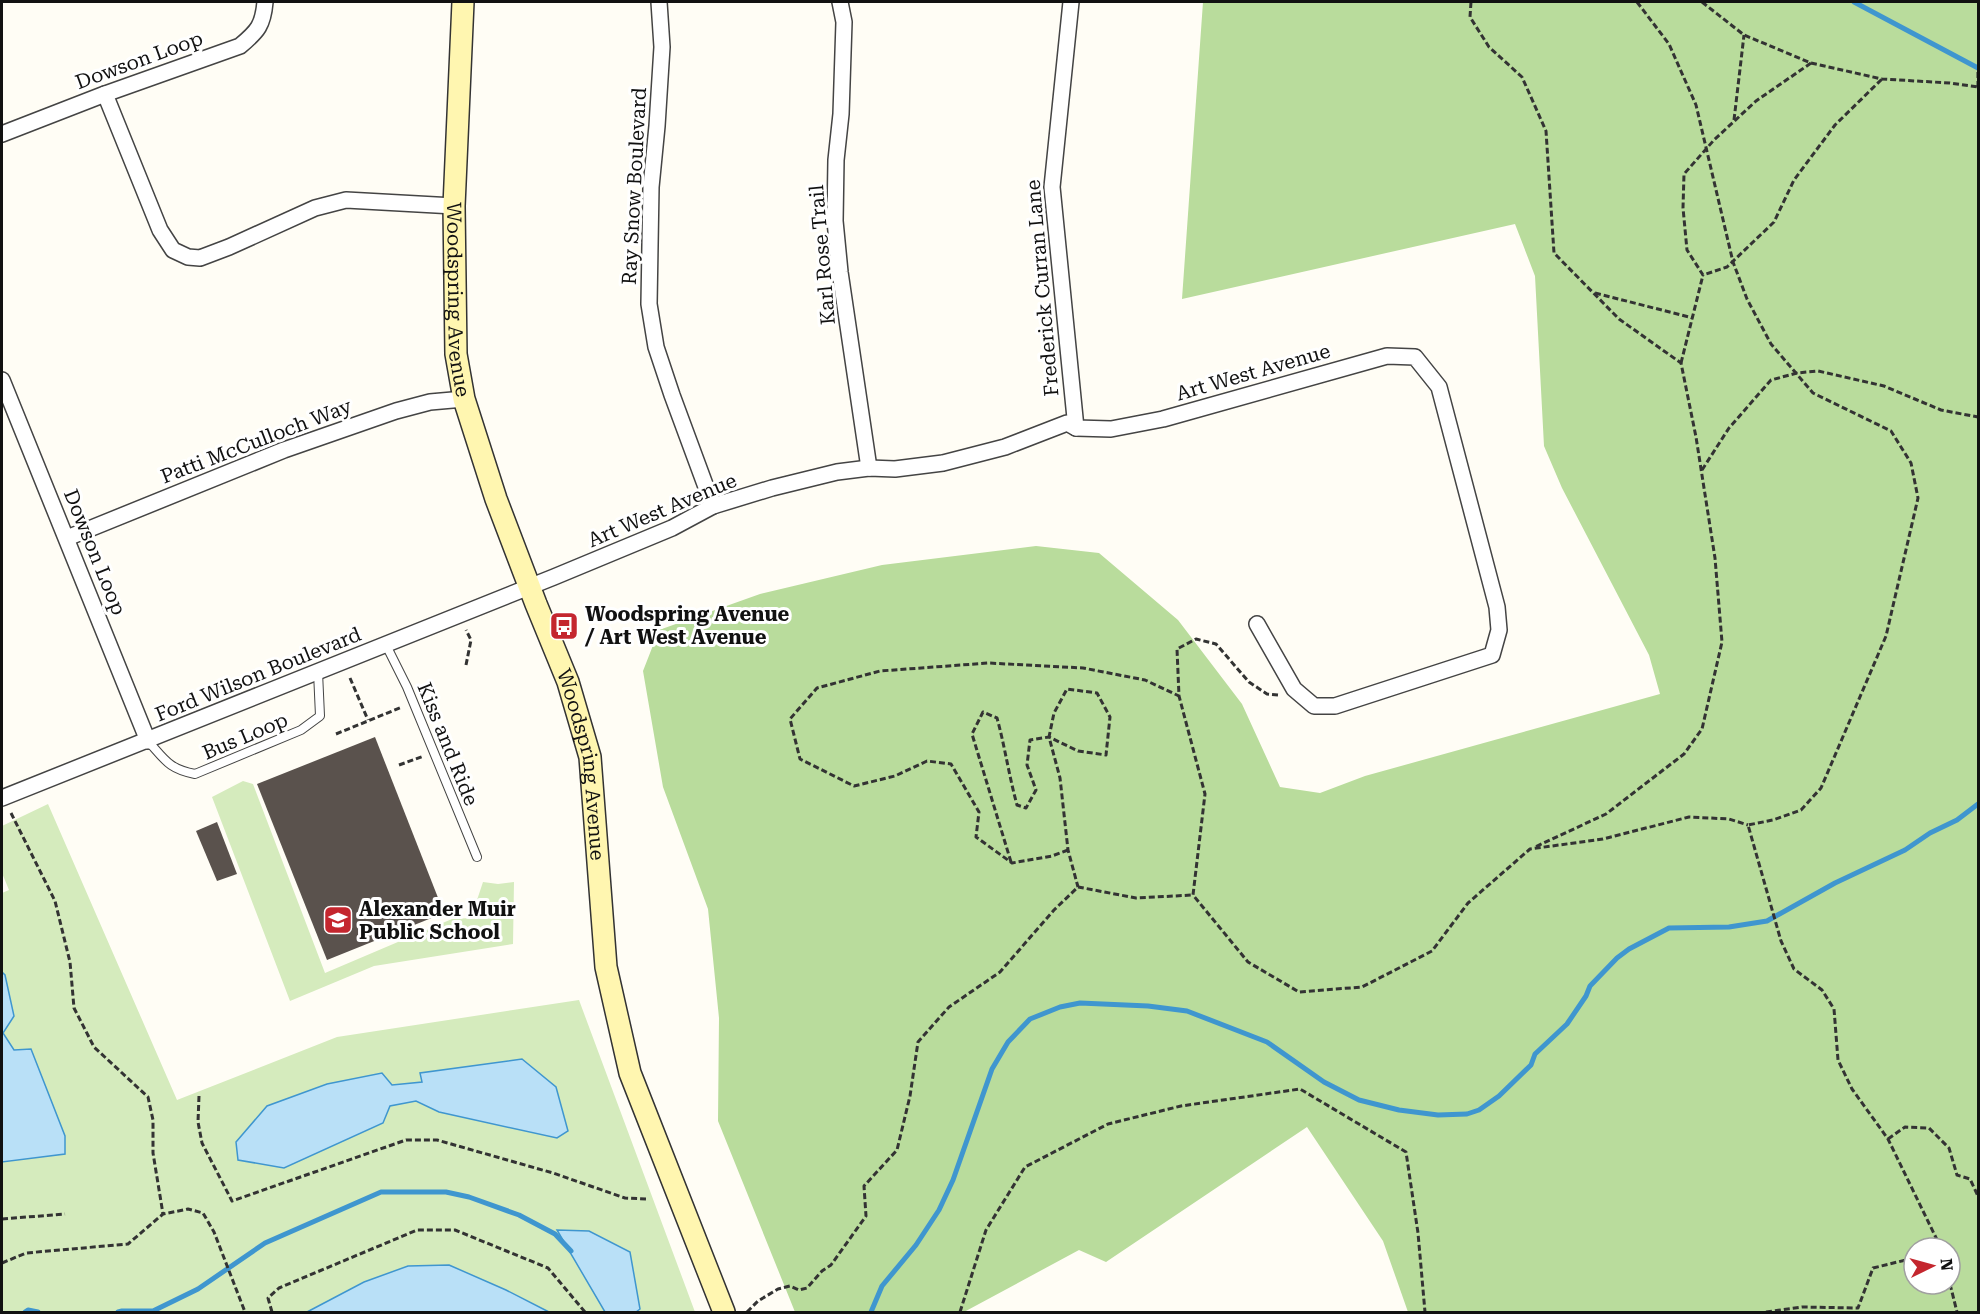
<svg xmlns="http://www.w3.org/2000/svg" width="1980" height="1314" viewBox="0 0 1980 1314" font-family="'Roboto Serif',serif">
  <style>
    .green { fill: #d5ebbd }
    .forest { fill: #b9dc9c; fill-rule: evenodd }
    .water { fill: #b9e0f7; stroke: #3f96cf; stroke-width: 1.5 }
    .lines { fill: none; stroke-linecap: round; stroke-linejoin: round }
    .stream { stroke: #3f96cf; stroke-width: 5 }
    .building { fill: #5a524d }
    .lane-casing { stroke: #444; stroke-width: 10 }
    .street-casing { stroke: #444; stroke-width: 18 }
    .secondary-casing { stroke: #333; stroke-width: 24 }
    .path { stroke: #333; stroke-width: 3; stroke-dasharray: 6 3; stroke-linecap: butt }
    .lane { stroke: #fff; stroke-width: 8 }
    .street { stroke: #fff; stroke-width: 15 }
    .secondary { stroke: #fff6b0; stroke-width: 21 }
    .labels { text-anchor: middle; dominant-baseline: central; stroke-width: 6; stroke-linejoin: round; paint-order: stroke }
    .street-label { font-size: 20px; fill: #111; stroke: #fff }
    .poi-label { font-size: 20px; font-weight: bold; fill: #111; stroke: #fff; text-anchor: start }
  </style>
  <rect width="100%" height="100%" fill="#fffdf5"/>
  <!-- green -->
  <g class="green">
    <polygon points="243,781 253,784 325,973 452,919 471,918 483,882 498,884 514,882 513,944 374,966 290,1001 212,797"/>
    <polygon points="48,804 177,1100 337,1037 579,1000 695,1312 2,1312 2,893 9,890 2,873 2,826"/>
  </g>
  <!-- forest -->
  <path class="forest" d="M1203 2H1978V1312H1408L1383 1241 1307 1127 1106 1262 1079 1250 964 1312H795L718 1121 719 1018 708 909 663 787 643 671 659 630 760 594 882 565 1036 546 1099 553 1178 620 1242 704 1280 787 1320 793 1365 776 1660 694 1649 655 1562 488 1544 446 1535 276 1515 224 1182 299ZM1914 1248H1950V1284H1914Z"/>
  <!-- water -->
  <g class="water">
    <polygon points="2,972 5,975 14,1016 3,1033 14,1050 31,1049 65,1136 65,1154 2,1162"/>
    <polygon points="522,1059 556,1087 568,1131 557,1138 439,1112 416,1101 390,1106 383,1123 284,1168 238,1160 236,1142 267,1106 327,1084 382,1073 392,1085 422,1082 420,1073"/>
    <polygon points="557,1230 589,1231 630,1252 640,1309 636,1312 605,1312"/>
    <polygon points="449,1265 506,1290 549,1312 307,1312 364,1282 408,1266"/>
  </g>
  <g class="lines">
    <!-- stream -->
    <g class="stream">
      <polyline points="1854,2 1978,68"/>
      <polyline points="25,1312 28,1310 38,1312"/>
      <polyline points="118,1312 122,1311 153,1311 198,1289 265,1243 381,1192 446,1192 469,1197 519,1215 555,1234 571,1251"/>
      <polyline points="871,1312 882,1286 916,1245 939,1210 953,1180 992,1069 1008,1042 1030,1019 1060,1007 1080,1003 1148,1006 1187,1011 1267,1042 1324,1082 1359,1100 1399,1110 1438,1115 1467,1114 1479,1110 1499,1096 1531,1065 1535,1054 1567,1024 1586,996 1590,986 1617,958 1629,949 1669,928 1729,927 1767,921 1835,883 1905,850 1930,833 1957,820 1978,804"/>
    </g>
  </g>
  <!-- building -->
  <g class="building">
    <polygon points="375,737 444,913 327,960 257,784"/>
    <polygon points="217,822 237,874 217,881 196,831"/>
  </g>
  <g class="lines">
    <!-- lane casing -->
    <g class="lane-casing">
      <g id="lane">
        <polyline points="386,645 407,687 477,857"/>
        <path d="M148 741C165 760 169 769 195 774L301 730 320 716 318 672"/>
      </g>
    </g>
    <!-- street casing -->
    <g class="street-casing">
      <g id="street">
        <polyline points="659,2 662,47 657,126 651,187 649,304 656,347 672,395 713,506"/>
        <polyline points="840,2 844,22 841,114 836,160 835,221 840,272 869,468"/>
        <polyline points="1071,2 1052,187 1076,428"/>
        <polyline points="105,94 160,230 173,250 188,257 200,258 229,247 315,208 346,200 454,206"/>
        <path d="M2 134 105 94 240 46C258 31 263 25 265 2"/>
        <polyline points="2,380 148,741"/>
        <polyline points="67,538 284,450 396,411 430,402 464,399"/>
        <polyline points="2,798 554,577 672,528 713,506 772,488 837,472 869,468 895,469 943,463 1005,447 1067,423 1076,428 1111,429 1163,419 1387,356 1415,357 1439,387 1497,607 1499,630 1492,655 1335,706 1314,706 1294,689 1257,624"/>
      </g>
    </g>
    <!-- secondary casing -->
    <g class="secondary-casing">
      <g id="secondary">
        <path id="s1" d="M463 2 454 206 456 354 464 399 496 499 536 604 568 682 590 757 606 967 630 1073 724 1312"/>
      </g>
    </g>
    <!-- path -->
    <g class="path">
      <polyline points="1471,2 1470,17 1489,47 1522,77 1546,131 1554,253 1619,319 1681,363 1696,437 1715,558 1722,642 1702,729 1684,754 1606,814 1535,847"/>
      <polyline points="1637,2 1669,44 1696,105 1733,262 1747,299 1771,344 1813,393 1891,431 1911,463 1918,498 1886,636 1821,788 1801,810 1773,820 1748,825 1781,941 1794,969 1822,990 1834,1009 1838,1060 1852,1089 1888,1139 1941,1248"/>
      <polyline points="1702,2 1744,35 1811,63 1882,79 1950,83 1978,87"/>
      <polyline points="1811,63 1756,101 1714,140 1684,174 1683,208 1687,250 1703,275 1727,267 1774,222 1794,180 1835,125 1882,79"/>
      <polyline points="1978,87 1978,71"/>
      <polyline points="1734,120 1744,35"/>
      <polyline points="1595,293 1693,318"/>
      <polyline points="1681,363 1703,275"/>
      <polyline points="1702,470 1729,428 1771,380 1797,373 1818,371 1884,386 1941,410 1978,417"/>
      <polyline points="466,665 471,640 466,630"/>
      <polyline points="350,678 368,720"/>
      <polyline points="1278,695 1267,694 1249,682 1216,644 1196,639 1177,649 1179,696 1205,794 1193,895 1248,962 1299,992 1362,987 1432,951 1468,903 1530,849 1603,839 1689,817 1729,819 1748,825"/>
      <polyline points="336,734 402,707"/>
      <polyline points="399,765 424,756"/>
      <polyline points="11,813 55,901 70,962 74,1008 94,1047 148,1097 153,1120 153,1153 163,1214"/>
      <polyline points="1068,850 1052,856 1012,863 976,837 979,812 951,764 927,761 895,776 854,786 800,759 790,719 817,688 880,671 988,663 1083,668 1145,680 1179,696"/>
      <path d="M1011 862 972 734 983 712 997 718C1005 747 1009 776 1017 805L1026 808 1036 790 1027 765 1030 740 1049 737 1078 751 1106 755 1110 717 1097 693 1067 689 1054 713 1049 737 1060 778 1068 850 1078 887"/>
      <polyline points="199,1096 198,1122 202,1143 232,1201 406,1140 437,1140 553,1173 625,1198 646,1199"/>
      <polyline points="1888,1139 1905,1127 1929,1128 1949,1148 1957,1175 1970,1179 1978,1196"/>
      <polyline points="2,1219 65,1214"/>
      <polyline points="2,1263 26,1253 128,1244 163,1214 188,1209 203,1213 214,1232 245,1312"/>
      <polyline points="1950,1284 1957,1312"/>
      <polyline points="272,1312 268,1298 279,1288 417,1230 455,1230 548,1268 585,1312"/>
      <polyline points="747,1312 758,1301 778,1289 790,1286 799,1290 807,1288 822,1271 831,1265 866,1216 864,1186 897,1150 910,1096 918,1042 949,1007 1000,972 1054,910 1078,887 1136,898 1193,895"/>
      <polyline points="960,1312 986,1230 1025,1167 1108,1124 1181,1106 1300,1089 1406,1152 1418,1233 1425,1312"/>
      <polyline points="1766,1312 1802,1307 1858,1308 1873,1268 1914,1258"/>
    </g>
    <!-- lane -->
    <use href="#lane" class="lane"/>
    <!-- street -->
    <use href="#street" class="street"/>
    <!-- secondary -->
    <use href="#secondary" class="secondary"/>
  </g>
  <!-- icons -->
  <defs>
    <g id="bus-square" transform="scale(1.5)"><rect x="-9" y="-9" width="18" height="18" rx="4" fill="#c4262e" stroke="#fff"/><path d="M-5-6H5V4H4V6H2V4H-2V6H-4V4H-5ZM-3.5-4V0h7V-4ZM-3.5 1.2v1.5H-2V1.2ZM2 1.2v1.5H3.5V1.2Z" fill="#fff"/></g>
    <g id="school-square" transform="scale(1.5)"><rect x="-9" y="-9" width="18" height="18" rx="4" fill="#c4262e" stroke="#fff"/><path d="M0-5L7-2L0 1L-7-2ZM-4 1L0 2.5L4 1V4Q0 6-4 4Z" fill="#fff"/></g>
  </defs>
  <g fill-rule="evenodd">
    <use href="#bus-square" x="564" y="626"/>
    <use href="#school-square" x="338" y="920"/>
  </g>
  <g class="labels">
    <!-- street labels -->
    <g class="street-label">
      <text transform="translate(139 60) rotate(-20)">Dowson Loop</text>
      <text transform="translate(634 186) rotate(-87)">Ray Snow Boulevard</text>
      <text transform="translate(822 255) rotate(-95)">Karl Rose Trail</text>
      <text transform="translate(1042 288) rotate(-95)">Frederick Curran Lane</text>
      <text stroke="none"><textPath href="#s1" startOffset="298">Woodspring Avenue</textPath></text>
      <text transform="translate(1253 372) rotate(-16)">Art West Avenue</text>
      <text transform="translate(256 441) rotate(-21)">Patti McCulloch Way</text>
      <text transform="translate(662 510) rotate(-23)">Art West Avenue</text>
      <text transform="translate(95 552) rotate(68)">Dowson Loop</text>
      <text transform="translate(258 674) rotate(-22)">Ford Wilson Boulevard</text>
      <text transform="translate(245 736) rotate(-23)">Bus Loop</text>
      <text transform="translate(448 744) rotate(68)">Kiss and Ride</text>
      <text stroke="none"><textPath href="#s1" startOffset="784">Woodspring Avenue</textPath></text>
    </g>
    <!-- poi labels -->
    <g class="poi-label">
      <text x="585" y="614">Woodspring Avenue<tspan x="585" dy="23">/ Art West Avenue</tspan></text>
      <text x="359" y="909">Alexander Muir<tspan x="359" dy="23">Public School</tspan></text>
    </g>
  </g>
  <!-- border -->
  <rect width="1980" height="1314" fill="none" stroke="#111111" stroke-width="6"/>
  <!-- north arrow -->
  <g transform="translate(1932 1266) rotate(85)"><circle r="28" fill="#ffffff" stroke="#a0a0a0" stroke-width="1.5"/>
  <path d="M0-4.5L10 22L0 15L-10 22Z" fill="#c4262e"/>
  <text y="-9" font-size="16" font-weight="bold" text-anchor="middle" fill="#111111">N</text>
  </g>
</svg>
